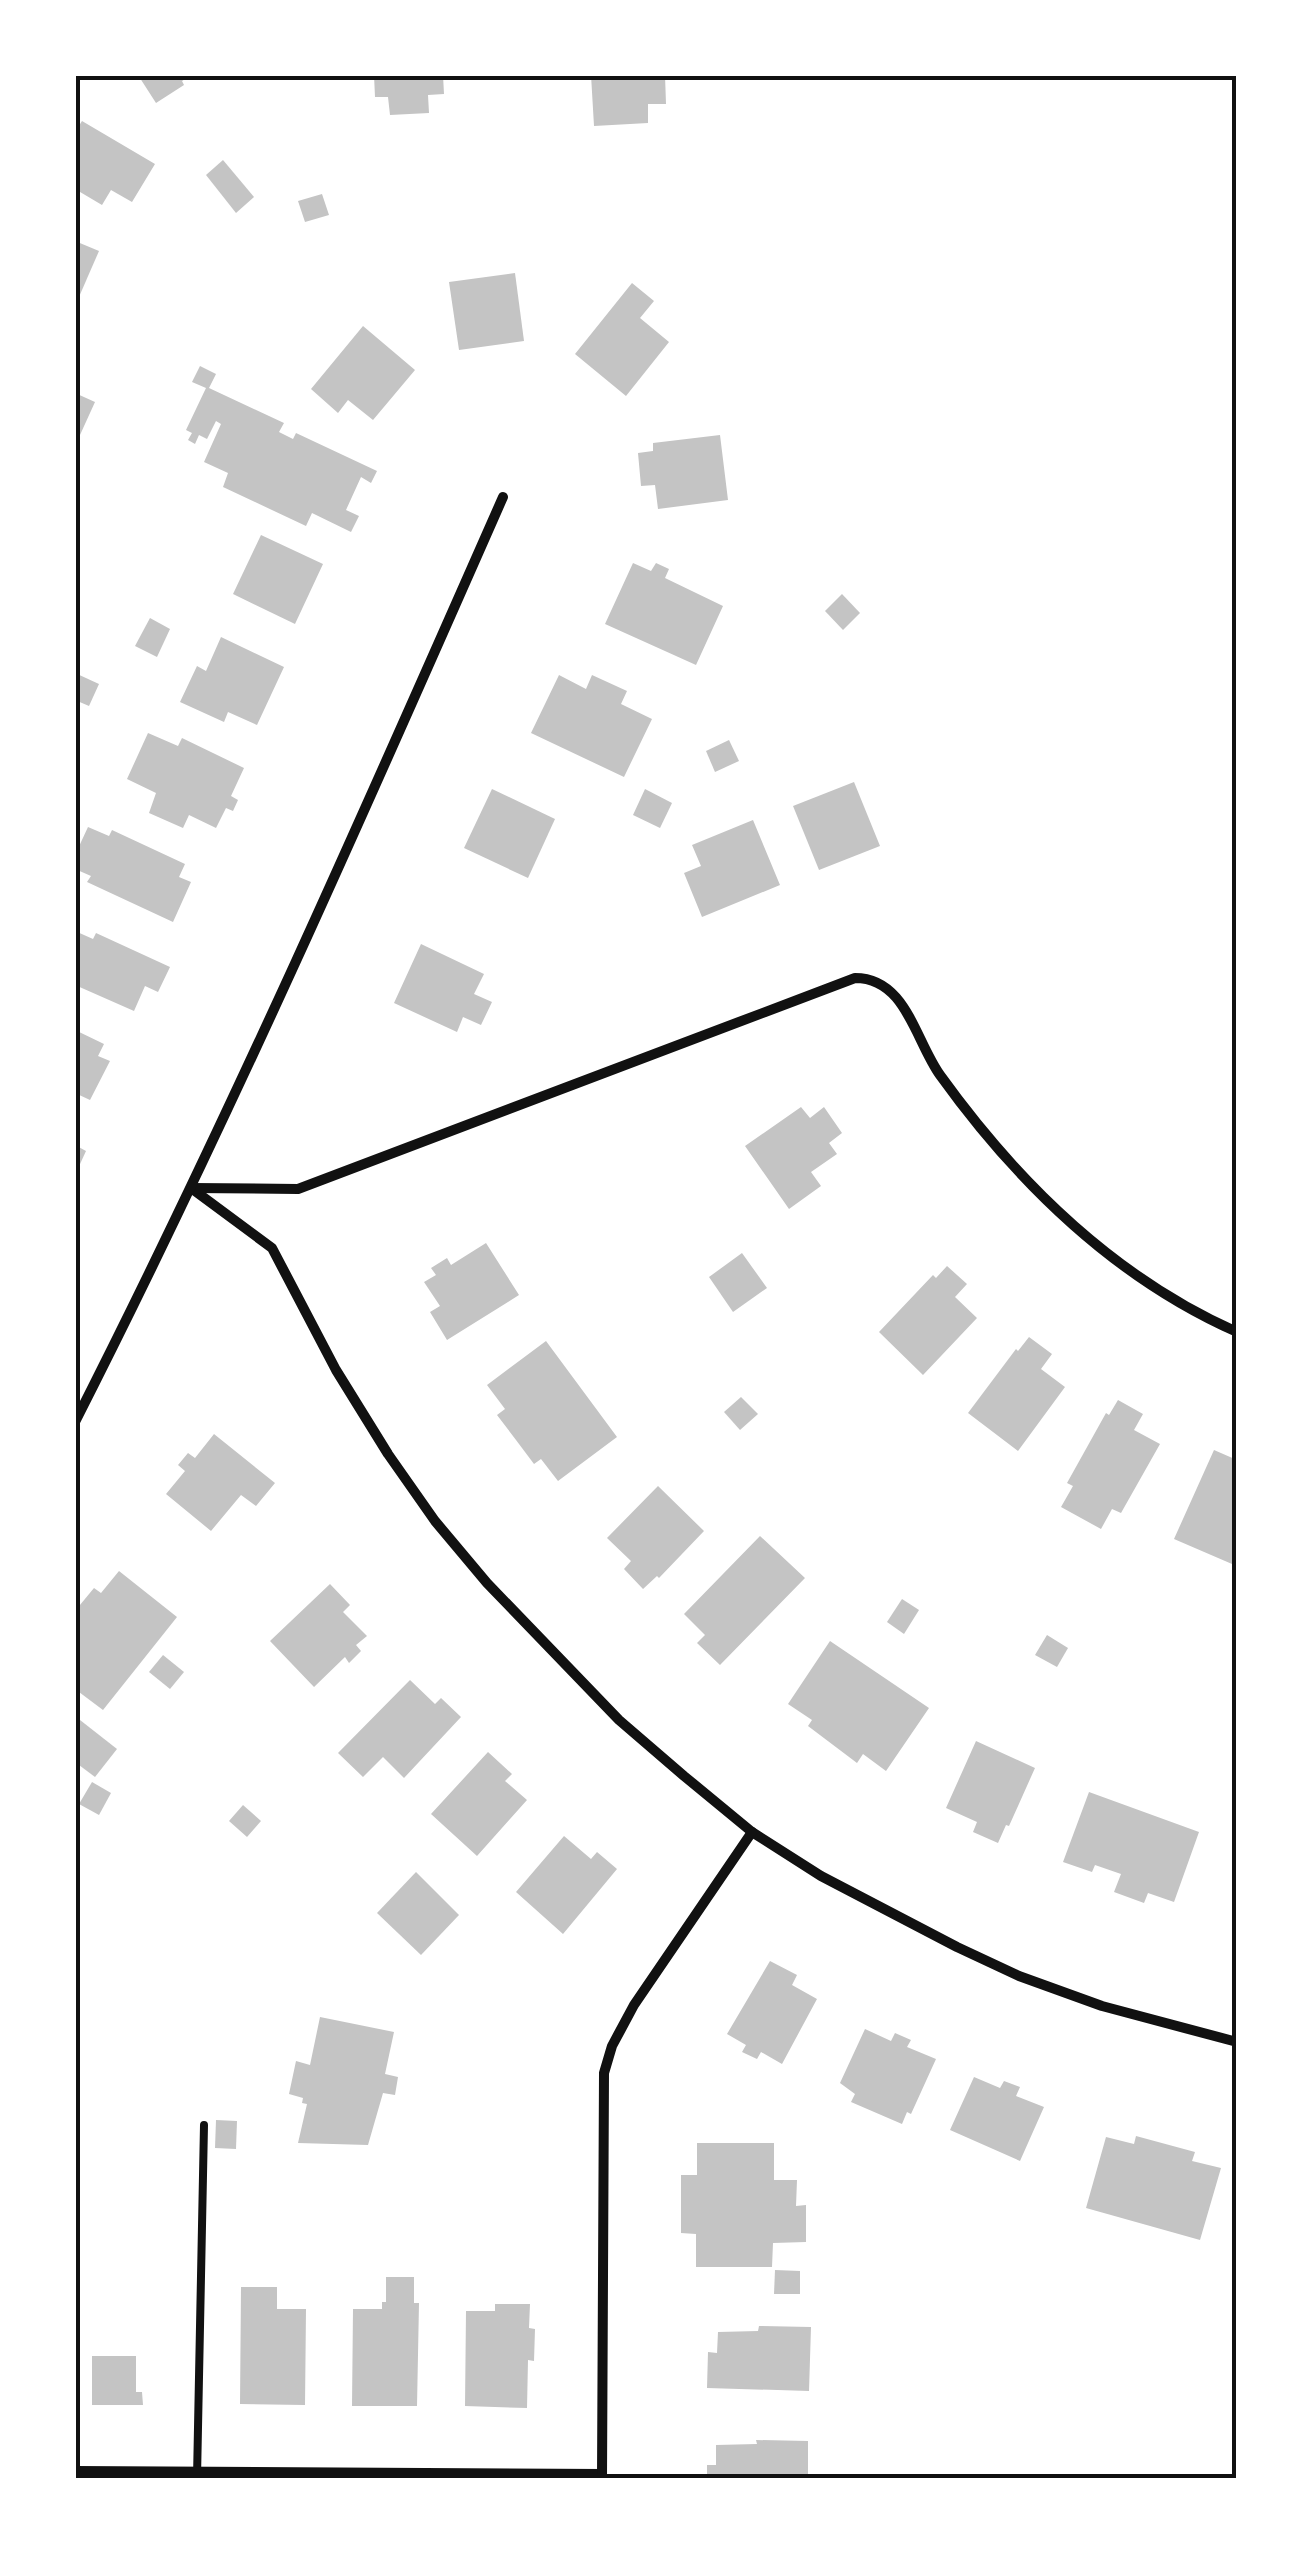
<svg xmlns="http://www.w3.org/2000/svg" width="1312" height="2553" viewBox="0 0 1312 2553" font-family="Figtree,sans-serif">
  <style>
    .building { fill: #c4c4c4 }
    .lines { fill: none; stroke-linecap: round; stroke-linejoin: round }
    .service { stroke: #111; stroke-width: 8 }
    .minor { stroke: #111; stroke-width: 10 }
    .neatline { fill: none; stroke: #111; stroke-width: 4 }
  </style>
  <rect width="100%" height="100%" fill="#fff"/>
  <!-- building -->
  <g class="building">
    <polygon points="138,75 191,75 182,81 184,85 156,103"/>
    <polygon points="374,75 443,75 444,94 428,95 429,113 390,115 388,97 375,97"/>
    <polygon points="591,75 665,75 666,104 648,104 648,123 594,126"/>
    <polygon points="82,121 155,164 132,202 111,190 102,205 75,189 75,132"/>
    <polygon points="223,160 254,197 236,213 206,175"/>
    <polygon points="322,194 329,215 305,222 298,201"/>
    <polygon points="75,241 99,251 75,306"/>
    <polygon points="515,273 524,341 459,350 449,282"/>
    <polygon points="632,283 654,301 640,318 669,342 626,396 575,354"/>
    <polygon points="363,326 415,370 373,420 348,400 338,413 311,389"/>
    <polygon points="200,366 216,374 209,388 284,423 279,432 293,439 296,433 377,471 371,483 361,477 346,510 359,516 351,532 312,513 306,526 223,487 228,473 204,462 221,424 216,421 207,439 199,435 195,444 188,440 192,433 186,430 206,388 192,382"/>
    <polygon points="75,393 95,402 75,446"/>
    <polygon points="720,435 728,500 658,509 655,485 641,486 638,453 653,451 653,443"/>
    <polygon points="261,535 323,564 295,624 233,594"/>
    <polygon points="633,563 651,571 656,563 669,569 665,578 723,606 696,665 605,624"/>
    <polygon points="842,594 860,613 843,630 825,611"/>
    <polygon points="150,618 170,629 157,657 135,646"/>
    <polygon points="221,637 284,667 257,725 228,712 224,722 180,702 197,666 206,671"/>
    <polygon points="75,673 99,684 89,706 75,700"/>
    <polygon points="559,675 586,689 592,675 627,691 621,704 652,719 624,777 531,733"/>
    <polygon points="148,733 178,746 182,738 244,768 231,796 238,800 233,811 226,808 216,828 189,815 183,828 149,813 156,793 127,779"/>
    <polygon points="729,740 739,761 715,772 706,751"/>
    <polygon points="854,782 880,846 819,870 793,806"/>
    <polygon points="492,789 555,819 528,878 464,848"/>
    <polygon points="645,789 672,803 660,828 633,815"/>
    <polygon points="753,820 780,885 702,917 684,873 701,866 692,845"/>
    <polygon points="88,827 109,836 112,830 185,864 179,877 191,882 173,922 87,882 91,876 75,869 75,855"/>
    <polygon points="75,931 93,939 96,933 170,967 158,992 145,986 134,1011 75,985"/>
    <polygon points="421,944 484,974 474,994 492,1002 481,1025 463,1017 457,1032 394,1003"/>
    <polygon points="75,1030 104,1044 98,1056 110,1061 90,1100 75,1093"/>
    <polygon points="801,1107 810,1118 824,1107 842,1133 829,1143 837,1154 811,1172 821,1186 789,1209 745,1146"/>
    <polygon points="75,1145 86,1151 75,1175"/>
    <polygon points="486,1243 519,1295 447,1340 430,1312 440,1306 424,1282 436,1275 431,1268 447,1258 451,1265"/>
    <polygon points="742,1253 767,1288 733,1312 709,1277"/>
    <polygon points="947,1266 967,1284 955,1297 977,1318 923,1375 879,1332 933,1275 936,1278"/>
    <polygon points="1029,1337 1052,1354 1041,1369 1065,1387 1018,1451 968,1413 1016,1349 1018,1351"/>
    <polygon points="546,1341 617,1437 558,1481 541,1459 534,1464 516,1440 497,1415 505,1409 487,1385"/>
    <polygon points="741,1397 758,1414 740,1430 724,1412"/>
    <polygon points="1118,1400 1143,1414 1134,1430 1160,1444 1121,1513 1112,1509 1101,1529 1061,1507 1073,1486 1067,1483 1106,1413 1109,1415"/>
    <polygon points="214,1434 275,1483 256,1506 241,1495 211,1531 166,1494 185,1471 178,1465 188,1453 195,1458"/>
    <polygon points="1214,1450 1237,1460 1234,1479 1237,1480 1237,1552 1232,1564 1174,1539"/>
    <polygon points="658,1486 704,1531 659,1578 657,1576 643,1589 624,1569 631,1561 607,1538"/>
    <polygon points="760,1536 805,1578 720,1665 697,1643 705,1635 684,1614"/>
    <polygon points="119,1571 177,1617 103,1710 75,1689 75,1611 94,1588 101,1593"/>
    <polygon points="330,1584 350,1605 343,1612 367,1636 356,1645 361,1651 349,1663 345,1657 314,1687 270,1641"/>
    <polygon points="902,1599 919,1610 904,1634 887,1622"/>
    <polygon points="1047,1635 1068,1648 1057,1667 1035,1655"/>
    <polygon points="830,1641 929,1708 886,1771 863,1754 857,1763 808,1726 812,1720 788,1704"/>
    <polygon points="163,1655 184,1672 170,1689 149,1672"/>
    <polygon points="410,1680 435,1704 441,1698 461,1717 404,1778 383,1757 363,1777 338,1753"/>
    <polygon points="80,1720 117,1749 95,1777 75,1762 75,1727"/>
    <polygon points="976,1741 1035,1768 1009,1826 1006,1825 998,1843 973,1832 977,1822 946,1808"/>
    <polygon points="488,1752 512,1774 505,1781 527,1800 477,1856 431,1814"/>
    <polygon points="92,1782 111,1793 99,1815 79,1804"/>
    <polygon points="1089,1792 1199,1832 1174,1902 1148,1893 1144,1903 1114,1892 1121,1874 1095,1865 1092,1872 1063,1862"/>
    <polygon points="243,1805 261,1821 247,1837 229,1821"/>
    <polygon points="564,1836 591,1859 597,1852 617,1869 563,1934 516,1892"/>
    <polygon points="416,1872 459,1915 421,1955 377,1913"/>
    <polygon points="770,1961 797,1975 792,1985 817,1999 782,2064 761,2052 757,2059 742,2052 746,2045 727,2034"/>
    <polygon points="320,2017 394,2032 385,2074 398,2077 395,2095 383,2093 368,2145 298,2143 307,2104 302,2103 303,2098 289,2094 296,2061 310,2065"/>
    <polygon points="865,2029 891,2041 895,2033 911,2040 907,2047 936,2059 911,2114 907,2112 902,2124 851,2102 855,2094 840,2083"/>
    <polygon points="974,2077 1000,2088 1004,2081 1020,2087 1016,2096 1044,2107 1020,2161 950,2130"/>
    <polygon points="216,2120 237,2121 236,2149 215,2148"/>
    <polygon points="1136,2136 1195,2152 1192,2161 1221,2168 1200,2240 1086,2208 1106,2137 1134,2144"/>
    <polygon points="697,2143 774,2143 774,2180 797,2180 796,2206 806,2205 806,2242 773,2243 772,2267 696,2267 696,2234 681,2233 681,2175 697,2175"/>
    <polygon points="775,2270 800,2271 800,2294 774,2294"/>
    <polygon points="386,2277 414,2277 414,2303 419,2303 417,2406 352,2406 353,2309 382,2309 382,2302 386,2302"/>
    <polygon points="241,2287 277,2287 277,2309 306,2309 305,2405 240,2404"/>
    <polygon points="495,2304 530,2304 529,2328 535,2329 534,2361 528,2360 527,2408 465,2406 466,2311 495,2311"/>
    <polygon points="759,2326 811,2327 809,2391 707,2388 708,2352 717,2353 718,2332 758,2331"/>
    <polygon points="92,2356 136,2356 136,2392 142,2392 143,2405 92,2405"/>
    <polygon points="756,2440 808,2441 808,2478 707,2478 707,2465 716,2465 716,2445 757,2444"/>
  </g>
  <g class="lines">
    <!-- service -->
    <polyline class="service" points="197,2478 204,2125"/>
    <!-- minor -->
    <g class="minor">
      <polyline points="191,1188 272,1248 336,1370 388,1454 435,1521 487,1583 619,1720 684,1776 752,1832 821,1876 957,1947 1019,1976 1102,2006 1237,2042"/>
      <path d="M191 1188 298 1189 855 978C906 978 915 1040 940 1075 1017 1182 1115 1278 1237 1332"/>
      <path d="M75 1422C229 1119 366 808 503 497"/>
      <polyline points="75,2471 602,2474"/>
      <polyline points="602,2478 604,2073 612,2046 634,2005 752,1832"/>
    </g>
  </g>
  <!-- border -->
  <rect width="1312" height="2553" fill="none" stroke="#ffffff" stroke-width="155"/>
  <rect x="78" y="78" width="1156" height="2398" class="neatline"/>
</svg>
